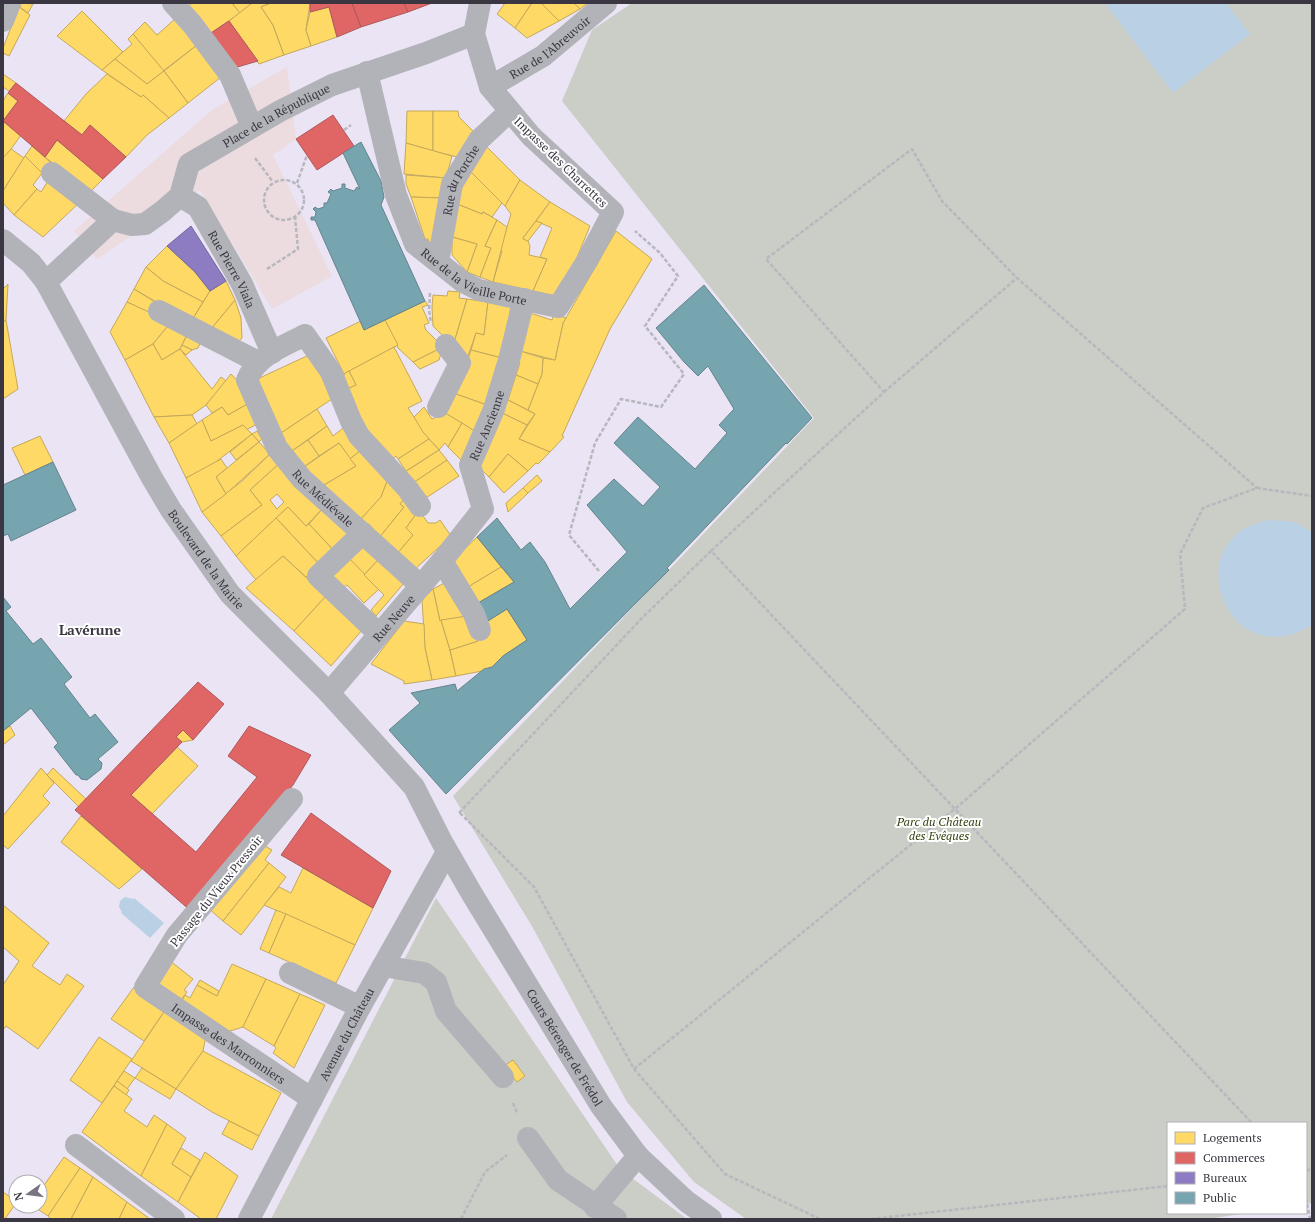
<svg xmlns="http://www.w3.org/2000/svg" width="1315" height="1222" viewBox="0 0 1315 1222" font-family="'PT Serif',serif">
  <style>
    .commercial { fill: #ecdbdf }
    .green { fill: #cbcdc7 }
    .water { fill: #bad0e4 }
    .homes { fill: #ffd966; stroke: #c4a85b; fill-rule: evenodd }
    .shops { fill: #e06666; stroke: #ae585b }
    .offices { fill: #8e7cc3; stroke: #75679c }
    .public { fill: #76a5af; stroke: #64848e }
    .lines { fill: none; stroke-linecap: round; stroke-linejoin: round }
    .path { stroke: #b8b7be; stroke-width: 2.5; stroke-dasharray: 4 2; stroke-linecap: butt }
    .minor { stroke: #b2b3b9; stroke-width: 22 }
    .labels { text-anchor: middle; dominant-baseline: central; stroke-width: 4; stroke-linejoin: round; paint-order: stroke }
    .street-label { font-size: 12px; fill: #3a3742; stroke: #fff }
    .park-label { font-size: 12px; font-style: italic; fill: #32400c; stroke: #fff }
    .quarter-label { font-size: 14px; font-weight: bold; fill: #3a3742; stroke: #fff }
  </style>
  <rect width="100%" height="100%" fill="#eae4f5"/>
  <!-- commercial -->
  <polygon class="commercial" points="287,67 296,139 273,155 332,276 272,309 200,190 97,259 74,231 212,110"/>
  <!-- green -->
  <g class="green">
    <polygon points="632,3 1312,3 1312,1203 1306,1204 1306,1123 1168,1123 1168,1213 1247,1213 1208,1219 746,1219 694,1182 627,1102 533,928 453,796 814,418 562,101 592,30"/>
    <polygon points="436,898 620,1169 687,1219 271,1219"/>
  </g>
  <!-- water -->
  <g class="water">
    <polygon points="1105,3 1226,3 1250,34 1173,93"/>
    <path d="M1271 520 1295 522 1312 532V625C1225 679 1174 534 1271 520Z"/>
    <polygon points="125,897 133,899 134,898 164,923 150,938 121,913 122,912 119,907 120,901"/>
  </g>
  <!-- homes -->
  <g class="homes">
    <polygon points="21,3 33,4 28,13 20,7"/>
    <polygon points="192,3 232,3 240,13 211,33 188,7"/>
    <polygon points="232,3 252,3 240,13"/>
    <polygon points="252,3 271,3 261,7 273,25 284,55 259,64 229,21"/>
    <polygon points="271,3 310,3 306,30 311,46 284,55 273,25 261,7"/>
    <polygon points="505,3 532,3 515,28 497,14"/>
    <polygon points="532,3 541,3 559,21 527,38 515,28"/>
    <polygon points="541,3 574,3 580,9 559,21"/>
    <polygon points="574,3 588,3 580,9"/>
    <polygon points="19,7 30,15 9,56 3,53 3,48"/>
    <polygon points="329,7 337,37 311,46 306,30 310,12"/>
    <polygon points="82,11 123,52 102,70 57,36"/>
    <polygon points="176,18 197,45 163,71 133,34 145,22 157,35"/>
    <polygon points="133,34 164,71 147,84 115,59 132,44 128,39"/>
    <polygon points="197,45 221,77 188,103 164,71"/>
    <polygon points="115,59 147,84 164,71 188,103 169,118 143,95 141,97 102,70"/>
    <polygon points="3,74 16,83 9,91 3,87"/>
    <polygon points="107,74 141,97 143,95 169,118 147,135 126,157 90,125 82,135 64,121 86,94"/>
    <polygon points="8,93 18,101 3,121 3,101"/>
    <polygon points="407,111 433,111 433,151 406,143"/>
    <polygon points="433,111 458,111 459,117 475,133 457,157 433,151"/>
    <polygon points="3,121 21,135 4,159 3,158"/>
    <polygon points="57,140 103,179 89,193 45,157"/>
    <polygon points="406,143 452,156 446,178 404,174"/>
    <polygon points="485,145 520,180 505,206 469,170"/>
    <polygon points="32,146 50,162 42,173 25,156"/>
    <polygon points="11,149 24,158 3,191 3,158"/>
    <polygon points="25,156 42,173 33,185 37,189 14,215 3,203 3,191"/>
    <polygon points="469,170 502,203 492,217 483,212 482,214 457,204 460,184"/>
    <polygon points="406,175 446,178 442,198 411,197 406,184"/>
    <polygon points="50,178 81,201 43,237 14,215 37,189 41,192"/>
    <polygon points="520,180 550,202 523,238 528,241 530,246 529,255 547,259 533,291 493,282 502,251 500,250 511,214 505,206"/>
    <polygon points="411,197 442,198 435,243 429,242 428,239 425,239"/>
    <polygon points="550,202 590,226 573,267 556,296 533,291 547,259 540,257 552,228 536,221"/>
    <polygon points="457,204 482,214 483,212 497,220 485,246 491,248 480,277 467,272 477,244 452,237"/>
    <polygon points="497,220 507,227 493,282 480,277 491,248 485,246"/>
    <polygon points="536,221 542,223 528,241 523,239 523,238"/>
    <polygon points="616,231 652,259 610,329 562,436 564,437 550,452 519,439 535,414 528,410 542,374 543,358 555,360 563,323"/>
    <polygon points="452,237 477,244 467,272 452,255"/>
    <polygon points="167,246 195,272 210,291 203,302 163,281 146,267"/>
    <polygon points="146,267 163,281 203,302 192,320 175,313 134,289"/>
    <polygon points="226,281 235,300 211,329 192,320 210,291"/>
    <polygon points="8,284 6,320 3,322 3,289"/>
    <polygon points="134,289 160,305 154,315 127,302"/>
    <polygon points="448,291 460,292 459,298 467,299 453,346 433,326 432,307 433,295 447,296"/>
    <polygon points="467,299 488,302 484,335 476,333 467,359 453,346"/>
    <polygon points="235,300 241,318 242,338 239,341 211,329"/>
    <polygon points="425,301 428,305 422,307 429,323 424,325 426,330 443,347 413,362 398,348 385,320"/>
    <polygon points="127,302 171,322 153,344 125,360 110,332"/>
    <polygon points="488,302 511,306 502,358 471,350 476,333 484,335"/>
    <polygon points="530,313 552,320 554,314 566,318 563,323 555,360 520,351"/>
    <polygon points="6,320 18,389 3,399 3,322"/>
    <polygon points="385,320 398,345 344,374 326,338 361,321 364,330"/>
    <polygon points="171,322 189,331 180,349 162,360 153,344"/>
    <polygon points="189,331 203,337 198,348 192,350 182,345"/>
    <polygon points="153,344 162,360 180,349 212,389 221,377 226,381 206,405 192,415 154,417 125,360"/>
    <polygon points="182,345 192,350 186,355 180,349"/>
    <polygon points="394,347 422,401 408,408 429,439 398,459 396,456 387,463 342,391 356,385 349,371"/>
    <polygon points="443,347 439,360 420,369 413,362"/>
    <polygon points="471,350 502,358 487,405 456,394"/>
    <polygon points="520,351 543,358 542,374 538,384 516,375 520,363 517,362"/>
    <polygon points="309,355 335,397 278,435 253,381"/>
    <polygon points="349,371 356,385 342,391 339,385 345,373"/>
    <polygon points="231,374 243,387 251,402 228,415 222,407 212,413 206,405"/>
    <polygon points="516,375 538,384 528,410 508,400"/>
    <polygon points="456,394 487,405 476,432 445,413"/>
    <polygon points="508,400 535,414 527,425 502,413"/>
    <polygon points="251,402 259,423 246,430 243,425 211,441 202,420 222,407 228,415"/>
    <polygon points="424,407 432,419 445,413 462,423 448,447 445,443 439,450 423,432 414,417"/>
    <polygon points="317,409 327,426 289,453 278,435"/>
    <polygon points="502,413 527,425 519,439 550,452 538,464 536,463 528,471 508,454 489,477 478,466"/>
    <polygon points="192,415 197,424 169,443 154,417"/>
    <polygon points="202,420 211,441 243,425 252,434 212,465 186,478 169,443"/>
    <polygon points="462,423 476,432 463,462 448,447"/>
    <polygon points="347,425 366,446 350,459 339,443 319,456 308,440 327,426 333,436"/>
    <polygon points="257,431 262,439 259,442 252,434"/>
    <polygon points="252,434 259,442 236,460 230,452"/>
    <polygon points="40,436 53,462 25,475 12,448"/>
    <polygon points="429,439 439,450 406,471 398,459"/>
    <polygon points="308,440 319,456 301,469 289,453"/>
    <polygon points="259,442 270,454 226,494 216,477"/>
    <polygon points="339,443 356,466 319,488 301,469"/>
    <polygon points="366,446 390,474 381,497 360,520 319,488 356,466 350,459"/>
    <polygon points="439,450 447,460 413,483 405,472"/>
    <polygon points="270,454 281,462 250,490 262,505 221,536 202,512 242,481"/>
    <polygon points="508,454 528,471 504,493 489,477"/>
    <polygon points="221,459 227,468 216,477 226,494 202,512 186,478"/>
    <polygon points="447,460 459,476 420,502 413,483"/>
    <path d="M281 462 325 506 306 526 288 507 236 556 221 536 262 505 250 490ZM277 494 284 502 277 509 270 500Z"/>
    <polygon points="390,474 408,495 400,504 404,507 379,538 360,520 381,497"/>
    <polygon points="537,475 542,481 528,493 523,488"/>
    <polygon points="523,488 528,493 508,512 506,503"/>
    <polygon points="408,495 419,510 406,528 413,535 396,555 379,538 404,507 400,504"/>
    <polygon points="325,506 354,533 335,552 309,524"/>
    <polygon points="288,507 306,526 309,524 335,552 320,565 276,518"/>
    <polygon points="419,510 428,523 436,523 440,520 451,536 414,570 396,555 413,535 406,528"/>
    <polygon points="276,518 320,565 306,577 283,556 256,580 236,556"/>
    <polygon points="477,537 501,567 468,587 453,560"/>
    <polygon points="361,542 379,559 364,575 346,555"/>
    <polygon points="346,555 379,589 364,603 347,585 342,588 329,574"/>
    <polygon points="283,556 326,596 294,631 246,588"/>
    <polygon points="379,559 404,583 376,616 371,610 384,595 364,575"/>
    <polygon points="501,567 514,582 478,603 468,587"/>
    <polygon points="448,581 467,616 440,621 433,589"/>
    <polygon points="433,589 440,621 441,620 450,650 456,676 432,680 425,648 422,600"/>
    <polygon points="326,596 363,629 331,666 294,631"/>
    <polygon points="507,609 527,640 503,656 492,667 482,671 456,676 450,650 478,641 475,636 483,624"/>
    <polygon points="467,616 478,641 450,650 441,620"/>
    <polygon points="404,621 424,624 425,648 432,680 404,684 404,681 371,664"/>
    <polygon points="10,726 15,735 3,745 3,731"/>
    <polygon points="183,730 193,740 182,742 176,737"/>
    <polygon points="177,747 198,766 152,814 131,795"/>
    <polygon points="41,768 54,783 43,796 50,803 8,849 3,845 3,816"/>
    <polygon points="53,768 86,799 79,807 47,775"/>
    <polygon points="81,816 142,869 119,889 61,842"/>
    <polygon points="258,842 272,850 265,860 269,863 223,921 207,907"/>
    <polygon points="269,863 286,877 241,935 223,921"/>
    <polygon points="303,868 373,908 355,945 264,905 279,887 291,893"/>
    <polygon points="3,905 49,943 32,966 60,985 67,974 84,986 38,1049 6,1026 3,1030 3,985 19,961 3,947"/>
    <polygon points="276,910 286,914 269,953 260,949"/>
    <polygon points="286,914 355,945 336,983 269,953"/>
    <polygon points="169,960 193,979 184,990 187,992 181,1000 152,981"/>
    <polygon points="232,964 266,979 243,1027 227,1032 181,1002 185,995 190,998 197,985 217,996"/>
    <polygon points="266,979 300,994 274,1046 243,1027"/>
    <polygon points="200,980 219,991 217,996 197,985"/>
    <polygon points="134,987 166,1009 144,1041 111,1019"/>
    <polygon points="300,994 325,1005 294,1068 273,1053 276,1048 274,1046"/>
    <polygon points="166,1009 206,1036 203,1051 176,1089 131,1061"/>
    <polygon points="99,1037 132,1059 102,1103 70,1080"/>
    <polygon points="203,1051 281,1093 259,1136 212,1112 176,1089"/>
    <polygon points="513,1060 525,1076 517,1082 504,1066"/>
    <polygon points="142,1068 176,1089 170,1099 135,1078"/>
    <polygon points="124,1071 135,1078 127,1089 117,1081"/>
    <polygon points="117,1081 129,1090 126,1095 114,1086"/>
    <polygon points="114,1086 132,1099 124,1111 147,1127 154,1115 167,1124 141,1176 82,1132"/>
    <polygon points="229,1121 259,1136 252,1150 222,1134"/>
    <polygon points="167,1124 186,1138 172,1164 191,1177 178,1202 141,1176"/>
    <polygon points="181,1148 200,1160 191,1177 172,1164"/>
    <polygon points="205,1152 238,1176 216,1219 201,1219 178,1202"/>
    <polygon points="64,1157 80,1168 48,1216 33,1206 40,1206 40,1191"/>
    <polygon points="80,1168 93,1177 71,1219 51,1219 48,1216"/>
    <polygon points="93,1177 127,1202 119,1219 71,1219"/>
    <polygon points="3,1192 16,1201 16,1203 5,1219 3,1219"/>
    <polygon points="127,1202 150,1219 119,1219"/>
  </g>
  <!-- shops -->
  <g class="shops">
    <polygon points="310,3 352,3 361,27 337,37 329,7 310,12"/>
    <polygon points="352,3 404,3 408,12 361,27"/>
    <polygon points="404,3 432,3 408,12"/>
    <polygon points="229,21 258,61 234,68 211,33"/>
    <polygon points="16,83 82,135 90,125 126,157 103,179 57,140 45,157 3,121 18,101 8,93"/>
    <polygon points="333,115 354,146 317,170 296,139"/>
    <polygon points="198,682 224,704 193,740 183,730 176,737 182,742 131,795 196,852 257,777 228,756 249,726 311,755 293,785 192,912 75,810"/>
    <polygon points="311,813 391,871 373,908 281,855"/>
  </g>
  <!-- offices -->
  <polygon class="offices" points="191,226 226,281 210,291 195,272 167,246"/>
  <!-- public -->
  <g class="public">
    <polygon points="361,142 381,181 384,197 381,205 425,301 364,330 315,220 311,220 311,217 315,217 316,212 313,209 315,207 318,209 324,207 324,203 327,203 331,194 328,192 331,189 333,191 342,188 342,184 345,184 345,188 354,191 357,187 360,189 343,153"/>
    <polygon points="704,285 812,418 787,444 786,443 667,568 669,570 446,794 389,730 420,703 411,693 455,684 457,691 484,669 492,667 503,656 527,640 507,609 483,624 478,603 514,582 477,537 497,518 521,550 530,542 545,562 570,609 627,552 587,505 614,479 643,506 660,487 614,443 638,417 695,469 727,433 719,425 734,409 708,366 698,376 684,362 656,328"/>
    <polygon points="53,462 76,510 11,541 8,534 3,536 3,485"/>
    <polygon points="3,597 11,607 6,611 33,644 41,638 72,677 64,684 90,718 95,714 118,742 98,759 102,763 101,769 87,780 81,779 78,775 76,775 54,747 58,743 31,708 3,731"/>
  </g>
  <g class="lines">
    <!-- path -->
    <g class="path">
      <polyline points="344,130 351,125"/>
      <polyline points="255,158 273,182"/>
      <circle cx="284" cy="200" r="20"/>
      <polyline points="297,183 307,155"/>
      <polyline points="267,269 298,249 295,217"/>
      <polyline points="430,293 429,310 431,323"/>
      <polyline points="884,392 1017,278"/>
      <polyline points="711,551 884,392 766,259 912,149 942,201 1017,278 1257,488"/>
      <polyline points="599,571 569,535 595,443 621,399 661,407 684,374 645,326 678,276 660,253 635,231"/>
      <polyline points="459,813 642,618 711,551 1252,1123"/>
      <polyline points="460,813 534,887 634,1069 725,1174 820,1219"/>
      <polyline points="634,1069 956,808 1185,609 1180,554 1203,508 1257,488 1312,496"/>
      <polyline points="513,1103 517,1113"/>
      <polyline points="1306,1170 1312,1170"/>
      <polyline points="1306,1198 1310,1219"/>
      <polyline points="461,1219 485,1172 507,1155"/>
      <polyline points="871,1219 1168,1186"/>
    </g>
    <!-- minor -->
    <g class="minor">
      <polyline points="173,3 192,24 230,75 252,127"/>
      <polyline points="3,21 10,3"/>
      <path id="s1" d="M367 72 396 195 415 244 463 282 479 290 558 307 587 261 613 212 531 136 490 87 474 34 480 3"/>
      <path id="s2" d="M490 87 543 56 606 3"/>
      <polyline points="52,173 113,220"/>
      <path id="s3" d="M180 196 198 207 242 284 272 353"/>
      <path id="s4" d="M3 240 31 263 46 282 152 478 171 510 230 594 329 693 414 787 442 842 472 894 601 1106 638 1156 686 1201 711 1219"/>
      <path id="s5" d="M438 262 452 184 479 140 509 112"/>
      <path id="s6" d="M46 282 113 220 132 225 145 224 163 211 180 196 189 164 280 111 332 85 426 53 474 34"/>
      <polyline points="159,311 258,362"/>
      <polyline points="438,407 460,363 446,345"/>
      <path id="s7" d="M420 506 407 488 359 436 351 421 331 372 305 335C282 347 257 355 247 380L277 448 302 479 421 586"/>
      <polyline points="363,533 318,576 379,634"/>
      <polyline points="442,561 474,614 480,630"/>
      <path id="s8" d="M329 693 442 561 483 509 470 465 494 409 509 360 524 299"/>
      <path id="s9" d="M292 799 177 935 145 987 312 1099"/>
      <polyline points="383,966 424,973 436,982 446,1011 503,1077"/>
      <polyline points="290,973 360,1007"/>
      <polyline points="528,1138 558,1180 616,1219"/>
      <polyline points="76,1145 174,1219"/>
      <polyline points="595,1207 638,1156"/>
      <path id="s10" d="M249 1219 360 1007 447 852"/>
    </g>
  </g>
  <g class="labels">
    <!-- street labels -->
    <g class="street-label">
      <text stroke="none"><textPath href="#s2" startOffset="72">Rue de l'Abreuvoir</textPath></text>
      <text stroke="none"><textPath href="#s6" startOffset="302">Place de la République</textPath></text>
      <text transform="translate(561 162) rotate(44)">Impasse des Charrettes</text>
      <text stroke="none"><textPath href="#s5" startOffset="86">Rue du Porche</textPath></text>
      <text stroke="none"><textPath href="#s3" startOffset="92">Rue Pierre Viala</textPath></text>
      <text stroke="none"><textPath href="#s1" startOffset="248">Rue de la Vieille Porte</textPath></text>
      <text stroke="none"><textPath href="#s8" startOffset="329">Rue Ancienne</textPath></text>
      <text stroke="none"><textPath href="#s7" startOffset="426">Rue Médiévale</textPath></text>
      <text stroke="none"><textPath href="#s4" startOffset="381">Boulevard de la Mairie</textPath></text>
      <text stroke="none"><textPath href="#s8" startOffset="99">Rue Neuve</textPath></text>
      <text transform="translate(216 891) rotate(-51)">Passage du Vieux Pressoir</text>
      <text stroke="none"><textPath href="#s10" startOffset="209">Avenue du Château</textPath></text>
      <text stroke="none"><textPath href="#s9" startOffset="340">Impasse des Marronniers</textPath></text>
      <text stroke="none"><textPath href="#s4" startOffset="991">Cours Bérenger de Frédol</textPath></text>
    </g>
    <!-- park labels -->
    <g class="park-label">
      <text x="939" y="821">Parc du Château<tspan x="939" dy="14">des Evêques</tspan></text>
    </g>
    <!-- quarter labels -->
    <g class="quarter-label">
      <text x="90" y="629">Lavérune</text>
    </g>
  </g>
  <!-- border -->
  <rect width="1315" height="1222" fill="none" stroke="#3a3742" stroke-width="8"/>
  <!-- legend -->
  <rect x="1167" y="1122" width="140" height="92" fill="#ffffff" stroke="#b0afb3"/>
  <rect x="1175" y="1132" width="20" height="12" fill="#ffd966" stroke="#b0afb3"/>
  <text x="1203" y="1142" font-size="12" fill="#3a3742">Logements</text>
  <rect x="1175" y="1152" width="20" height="12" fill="#e06666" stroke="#b0afb3"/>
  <text x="1203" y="1162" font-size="12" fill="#3a3742">Commerces</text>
  <rect x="1175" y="1172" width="20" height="12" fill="#8e7cc3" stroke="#b0afb3"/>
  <text x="1203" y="1182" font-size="12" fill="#3a3742">Bureaux</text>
  <rect x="1175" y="1192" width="20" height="12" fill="#76a5af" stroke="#b0afb3"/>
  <text x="1203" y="1202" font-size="12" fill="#3a3742">Public</text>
  <!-- north arrow -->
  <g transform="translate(28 1194) rotate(256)"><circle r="19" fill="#ffffff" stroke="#b0afb3"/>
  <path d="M0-3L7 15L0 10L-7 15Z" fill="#787481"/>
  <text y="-6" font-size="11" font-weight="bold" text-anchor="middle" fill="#3a3742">N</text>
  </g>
</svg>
